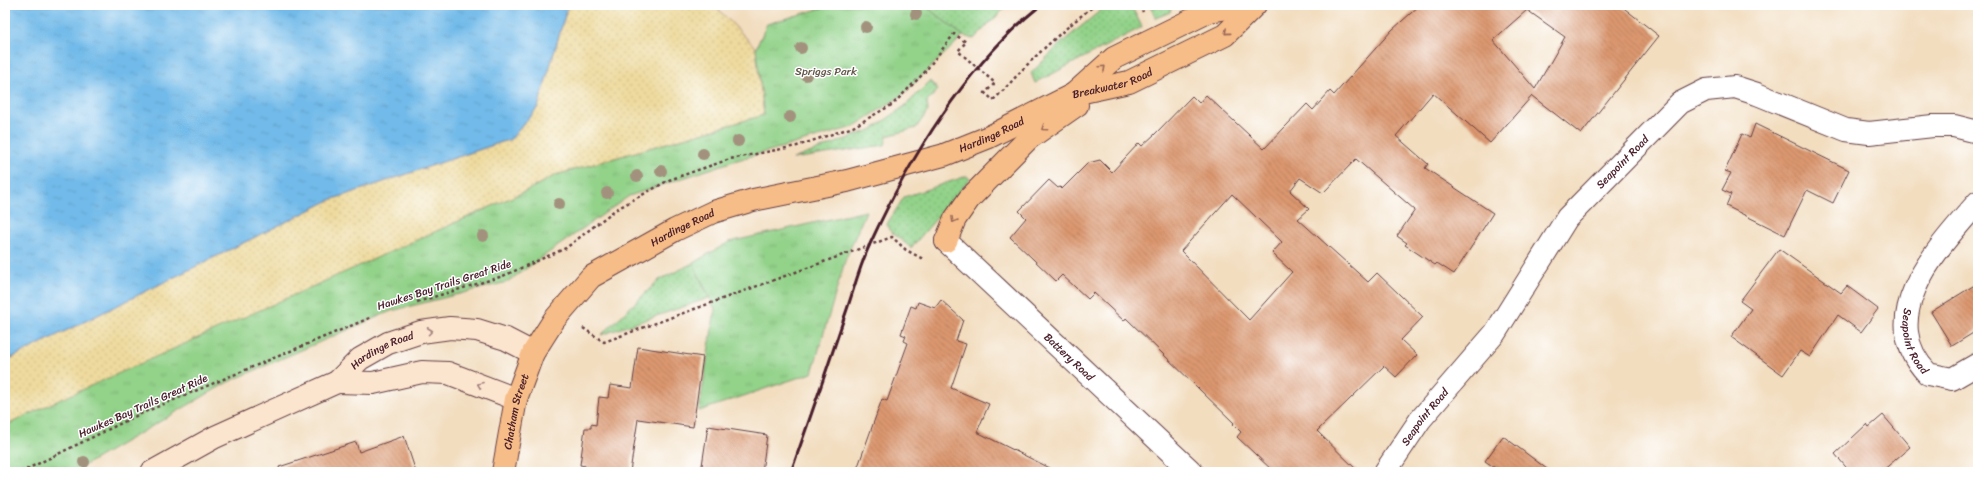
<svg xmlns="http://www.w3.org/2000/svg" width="1983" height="477" viewBox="0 0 1983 477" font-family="Sriracha,sans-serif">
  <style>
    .grass { fill: url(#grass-dots); stroke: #6e785a }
    .sand { fill: url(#sand-dots); stroke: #9c7c64 }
    .park { fill: url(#park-tufts); stroke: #6e785a }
    .water { fill: url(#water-ripples); stroke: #5e6c8a }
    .building { fill: url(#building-back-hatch); fill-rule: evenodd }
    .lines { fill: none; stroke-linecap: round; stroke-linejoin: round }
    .street-casing { stroke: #633c41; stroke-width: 24 }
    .secondary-casing { stroke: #633c41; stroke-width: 24 }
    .highway-casing { stroke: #633c41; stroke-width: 24 }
    .path { stroke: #633c41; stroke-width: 2.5; stroke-dasharray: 3 3; stroke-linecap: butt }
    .street { stroke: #fff; stroke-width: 22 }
    .secondary { stroke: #fce5cf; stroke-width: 22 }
    .highway { stroke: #f7bd88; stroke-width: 22 }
    .rail { stroke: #4a1f2b; stroke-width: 3 }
    .tree { fill: #a2927d }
    .oneway { stroke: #986655 }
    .oneway2 { stroke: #a3827d }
    .labels { text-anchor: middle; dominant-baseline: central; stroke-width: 3; stroke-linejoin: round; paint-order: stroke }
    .park-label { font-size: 11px; fill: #605547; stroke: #fff }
    .street-label { font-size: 11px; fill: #4a1f2b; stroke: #fff }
  </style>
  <defs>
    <pattern id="grass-dots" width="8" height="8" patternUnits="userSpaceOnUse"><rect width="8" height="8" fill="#92d289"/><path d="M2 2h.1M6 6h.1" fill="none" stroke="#7fb476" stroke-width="1.8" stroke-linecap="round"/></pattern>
    <pattern id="sand-dots" width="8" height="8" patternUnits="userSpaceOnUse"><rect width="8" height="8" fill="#eeda9e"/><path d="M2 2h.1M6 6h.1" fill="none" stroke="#cebb88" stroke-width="1.8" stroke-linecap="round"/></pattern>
    <pattern id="park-tufts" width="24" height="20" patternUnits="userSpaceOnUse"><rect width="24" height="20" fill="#92d289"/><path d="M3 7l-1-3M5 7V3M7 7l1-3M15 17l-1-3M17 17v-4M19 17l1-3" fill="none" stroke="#7fb476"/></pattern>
    <pattern id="water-ripples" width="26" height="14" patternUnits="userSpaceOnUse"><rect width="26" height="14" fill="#71bae9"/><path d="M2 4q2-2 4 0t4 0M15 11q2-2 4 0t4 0" fill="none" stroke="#639fc8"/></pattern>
    <pattern id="building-back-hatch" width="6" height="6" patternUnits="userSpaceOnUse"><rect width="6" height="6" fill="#db9770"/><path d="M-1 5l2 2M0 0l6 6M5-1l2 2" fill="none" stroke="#b47b5c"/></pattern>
  </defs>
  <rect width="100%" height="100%" fill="#fff"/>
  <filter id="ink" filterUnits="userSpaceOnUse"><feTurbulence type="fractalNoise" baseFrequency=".025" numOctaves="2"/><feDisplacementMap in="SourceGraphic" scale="8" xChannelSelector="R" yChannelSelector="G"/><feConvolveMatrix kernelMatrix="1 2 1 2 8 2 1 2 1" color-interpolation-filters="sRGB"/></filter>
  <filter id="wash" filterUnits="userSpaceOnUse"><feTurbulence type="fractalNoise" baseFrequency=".012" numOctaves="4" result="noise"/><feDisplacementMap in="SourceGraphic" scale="16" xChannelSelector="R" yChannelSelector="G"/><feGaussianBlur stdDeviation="0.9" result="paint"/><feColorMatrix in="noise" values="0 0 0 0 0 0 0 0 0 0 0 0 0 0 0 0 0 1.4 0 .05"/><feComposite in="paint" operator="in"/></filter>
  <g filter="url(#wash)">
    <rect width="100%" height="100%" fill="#f2ddbf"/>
    <!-- grass -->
    <g class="grass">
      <polygon points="924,5 1008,5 974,39 963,36"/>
      <polygon points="1107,5 1131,5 1142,27 1035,83 1031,73 1061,43"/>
      <polygon points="1149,5 1172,5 1170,12 1156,18"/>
      <polygon points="930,81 938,90 927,102 928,111 916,128 887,136 885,145 793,159 873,129 906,105"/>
      <polygon points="967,176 970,179 911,248 889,230 887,224 904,197"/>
      <polygon points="693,263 709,298 601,335 659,280"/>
    </g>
    <!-- sand -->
    <polygon class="sand" points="568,5 714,5 756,48 764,115 556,175 526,191 5,426 5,361 330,200 511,139 538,107"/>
    <!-- park -->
    <g class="park">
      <polygon points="832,5 924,5 963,36 901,96 853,127 734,161 629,196 507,282 391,311 228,382 73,472 5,472 5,426 57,401 526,191 556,175 764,115 756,48 767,24"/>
      <polygon points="866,211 845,261 812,373 699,411 715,309 693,263 729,242"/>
    </g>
    <!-- water -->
    <polygon class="water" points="5,5 568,5 538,107 511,139 330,200 5,361"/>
    <g id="blocks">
      <!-- building -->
      <g class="building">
        <path d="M1420 5H1620L1659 36 1581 134 1532 96 1490 143 1433 93 1396 136 1428 164 1425 168 1493 213 1454 274 1437 263 1435 265 1405 245 1407 243 1397 236 1415 210 1356 159 1323 193 1300 178 1290 191 1309 209 1298 219 1368 282 1377 273 1423 317 1401 340 1417 355 1396 377 1384 366 1317 431 1359 472H1274L1237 437 1241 432 1233 424 1234 423 1126 318 1124 321 1094 293 1088 299 1062 275 1056 281 1010 237 1026 218 1019 211 1049 180 1058 188 1060 187 1062 189 1088 163 1100 160 1112 172 1139 143 1142 146 1155 134 1192 96 1199 103 1206 95 1264 149 1307 104 1313 110 1330 91 1334 95 1392 30ZM1527 10 1565 37 1535 89 1493 40ZM1232 194 1282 242 1272 253 1292 272 1249 320 1181 251Z"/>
        <polygon points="1755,124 1849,170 1833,203 1807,190 1785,235 1726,206 1731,194 1722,190 1731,173 1725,171 1742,134 1750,138"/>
        <polygon points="1779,249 1841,293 1847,286 1878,309 1861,332 1838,315 1810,357 1800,351 1783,375 1731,337 1751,309 1740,301"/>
        <polygon points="1978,283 1978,330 1952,346 1931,312"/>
        <polygon points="941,300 963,320 956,341 966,344 951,388 989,404 977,432 1058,472 856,472 882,399 887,401 908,343 904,341 906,336 901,334 911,306 916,308 918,302 935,308"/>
        <polygon points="638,347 703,357 693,427 638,419 630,472 585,472 585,466 580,465 585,428 591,428 591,424 596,425 599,397 608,398 610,385 632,388"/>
        <polygon points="1883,415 1910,447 1881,472 1850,472 1835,454 1867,424 1869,427"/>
        <polygon points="708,426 767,435 762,472 701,472"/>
        <polygon points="404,436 416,472 280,472 279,467 356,442 359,452"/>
        <polygon points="1503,436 1551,472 1501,472 1485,461"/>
      </g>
    </g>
  </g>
  <g filter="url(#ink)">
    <use href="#blocks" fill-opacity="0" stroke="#633c41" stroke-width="1"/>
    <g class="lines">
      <!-- street casing -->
      <g class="street-casing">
        <g id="street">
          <path id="s1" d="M1978 202C1939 247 1872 316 1928 374L1952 379 1978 364"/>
          <path id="s2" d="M946 241 1192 472"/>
          <path id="s3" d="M1385 472 1420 420 1495 333 1567 218 1680 103 1706 90 1735 87 1757 94 1846 130 1869 133 1933 126H1954L1978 132"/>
        </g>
      </g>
      <!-- secondary casing -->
      <g class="secondary-casing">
        <g id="secondary">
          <polyline points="337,382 373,383 422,372 448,373 516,399"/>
          <path id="s4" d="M152 472 215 437 337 382 360 359 388 343 421 332 450 328 477 330 506 339 533 353"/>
        </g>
      </g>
      <!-- highway casing -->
      <g class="highway-casing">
        <g id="highway">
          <polyline points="1075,93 1114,58 1210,11 1247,5"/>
          <polyline points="946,241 955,219 969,199 1028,139 1077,105"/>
          <path id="s5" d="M503 472 516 399 533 353 554 320 591 277 675 230 713 212 753 200 847 181 944 155 989 137 1074 94 1129 82 1225 35 1255 5"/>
        </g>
      </g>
      <!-- path -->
      <g class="path">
        <polyline points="1140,5 1143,12"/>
        <path d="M417 302 503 276 566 248 615 210 669 180 730 159 797 146 853 127 893 104 924 73 954 34 966 42 958 51 995 83 985 93 993 100C1005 90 1014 78 1025 67 1047 45 1070 24 1095 5"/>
        <polyline points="583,328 604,342 892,237 906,250 923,259"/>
        <polyline points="21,472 140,414 372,317"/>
      </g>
      <!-- street -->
      <use href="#street" class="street"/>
      <!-- secondary -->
      <use href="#secondary" class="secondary"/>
      <!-- highway -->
      <use href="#highway" class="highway"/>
      <!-- rail -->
      <path class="rail" d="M791 472C809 421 827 369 844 318 853 293 859 267 870 244 909 159 967 64 1041 5"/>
    </g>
    <!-- trees -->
    <g class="tree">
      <circle cx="916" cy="14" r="6"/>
      <circle cx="866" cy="27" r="6"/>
      <circle cx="801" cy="48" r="6"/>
      <circle cx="806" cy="75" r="6"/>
      <circle cx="790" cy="117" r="6"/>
      <circle cx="738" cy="141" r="6"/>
      <circle cx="703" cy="154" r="6"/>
      <circle cx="661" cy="171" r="6"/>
      <circle cx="637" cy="176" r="6"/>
      <circle cx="607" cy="193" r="6"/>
      <circle cx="559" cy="204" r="6"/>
      <circle cx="483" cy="236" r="6"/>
      <circle cx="84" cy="462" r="6"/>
    </g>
    <!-- one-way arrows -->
    <defs><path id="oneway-chevron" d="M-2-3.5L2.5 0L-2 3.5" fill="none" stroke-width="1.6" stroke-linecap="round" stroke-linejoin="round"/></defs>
    <g class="oneway">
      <use href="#oneway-chevron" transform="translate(1227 32) rotate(139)"/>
      <use href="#oneway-chevron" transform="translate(1103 68) rotate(-43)"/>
      <use href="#oneway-chevron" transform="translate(1044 128) rotate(145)"/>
      <use href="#oneway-chevron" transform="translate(954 220) rotate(120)"/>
    </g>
    <g class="oneway2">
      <use href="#oneway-chevron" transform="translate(430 331) rotate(-7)"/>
      <use href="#oneway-chevron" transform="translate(480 385) rotate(-159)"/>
    </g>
  </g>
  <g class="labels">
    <!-- park labels -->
    <g class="park-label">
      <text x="826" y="71">Spriggs Park</text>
    </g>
    <!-- street labels -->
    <g class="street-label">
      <text stroke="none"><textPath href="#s5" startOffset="779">Breakwater Road</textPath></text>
      <text stroke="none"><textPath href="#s5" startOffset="647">Hardinge Road</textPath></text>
      <text stroke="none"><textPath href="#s3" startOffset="392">Seapoint Road</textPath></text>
      <text stroke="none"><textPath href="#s5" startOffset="323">Hardinge Road</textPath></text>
      <text transform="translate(444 285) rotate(-18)">Hawkes Bay Trails Great Ride</text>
      <text stroke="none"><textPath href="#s1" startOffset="163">Seapoint Road</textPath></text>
      <text stroke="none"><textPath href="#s4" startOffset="262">Hardinge Road</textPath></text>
      <text stroke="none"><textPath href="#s2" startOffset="169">Battery Road</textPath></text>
      <text transform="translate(143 406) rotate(-24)">Hawkes Bay Trails Great Ride</text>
      <text stroke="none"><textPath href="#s5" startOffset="62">Chatham Street</textPath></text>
      <text stroke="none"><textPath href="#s3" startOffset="68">Seapoint Road</textPath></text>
    </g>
  </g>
  <!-- margin -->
  <rect width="1983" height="477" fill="none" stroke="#fff" stroke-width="20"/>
</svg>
